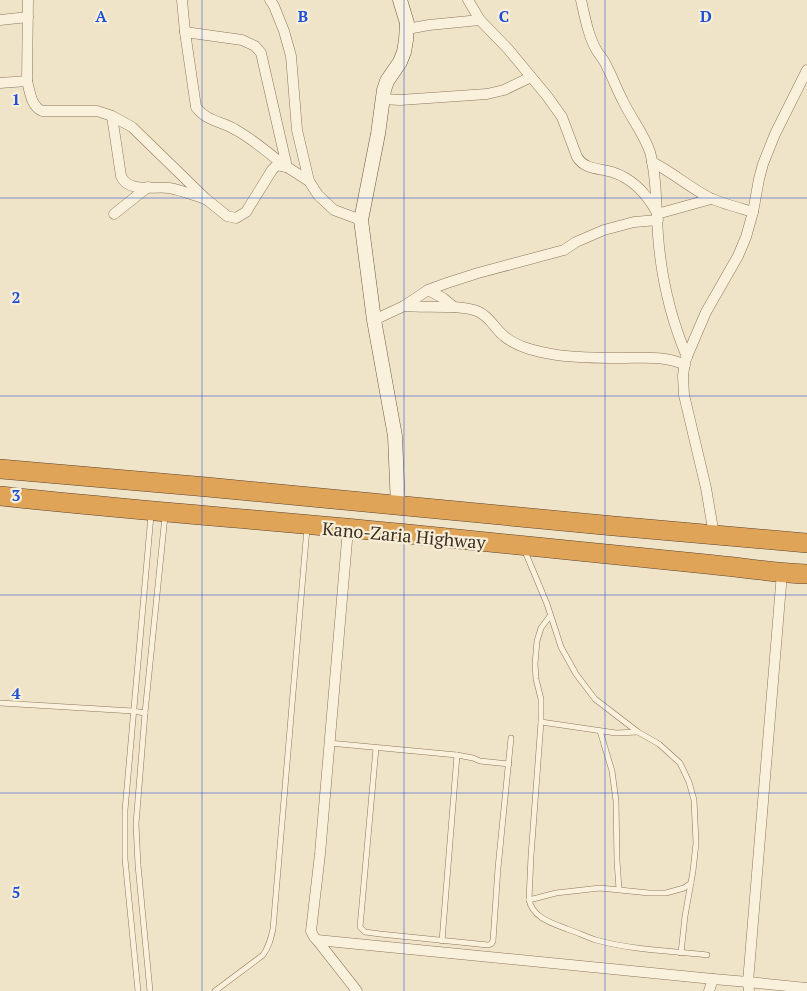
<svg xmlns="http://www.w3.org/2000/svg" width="807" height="991" viewBox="0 0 807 991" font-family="'PT Serif',serif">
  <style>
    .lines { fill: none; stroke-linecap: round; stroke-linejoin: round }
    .lane-casing { stroke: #8d765c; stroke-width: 6 }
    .street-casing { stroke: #8d765c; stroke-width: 11 }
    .secondary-casing { stroke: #6f573f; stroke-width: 15 }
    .highway-casing { stroke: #5b4430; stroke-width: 20 }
    .lane { stroke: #faf1dc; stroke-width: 5 }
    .street { stroke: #faf1dc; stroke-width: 10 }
    .secondary { stroke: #faf1dc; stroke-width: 14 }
    .highway { stroke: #e0a458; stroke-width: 19 }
    .grid { fill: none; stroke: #1d4ed8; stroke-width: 1; stroke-opacity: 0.55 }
    .labels { text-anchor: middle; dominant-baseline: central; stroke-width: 4.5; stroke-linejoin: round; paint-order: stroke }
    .street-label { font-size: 18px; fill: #3d2e20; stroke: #f7eed8 }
    .grid-label { font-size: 16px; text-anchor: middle; font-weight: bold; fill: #1d4ed8; stroke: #f7eed8; stroke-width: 4.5; stroke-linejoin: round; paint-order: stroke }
  </style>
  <rect width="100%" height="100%" fill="#f0e4c8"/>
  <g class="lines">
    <!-- lane casing -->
    <g class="lane-casing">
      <g id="lane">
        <polyline points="524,549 547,604 561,647 576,674 595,699 638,732 659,744 680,763 689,782 694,800 696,843 693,871 685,916 681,953"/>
        <path d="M550 616 541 628 537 641 535 664 536 679 541 699V722L531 856 529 900C533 918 552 923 567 929 577 932 586 937 596 940 632 950 670 951 707 955"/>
        <polyline points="0,703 133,711 145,713"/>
        <polyline points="541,722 616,733 638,732"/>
        <polyline points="600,731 612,771 616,801 617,861 619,889"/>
        <polyline points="329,743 457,755 473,758 480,761 509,764"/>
        <polyline points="376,748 360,927 365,932 380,934 488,945 491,944 493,941 498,868 511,738"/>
        <polyline points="529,900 556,893 600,888 649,893 666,893 684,888 691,883"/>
        <polyline points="442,941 457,755"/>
        <polyline points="138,991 125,859 125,810 151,515"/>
        <polyline points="150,991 138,865 136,824 145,713 165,516"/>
        <path d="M215 991 263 955C269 947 271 938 273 929L307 528"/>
      </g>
    </g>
    <!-- street casing -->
    <g class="street-casing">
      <g id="street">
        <path d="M182 0 185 32 196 107C207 122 222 121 236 130 254 140 270 154 286 167"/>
        <polyline points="270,0 274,6 284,31 291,56 297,130 309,181 318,195 334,210 361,220"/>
        <path d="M468 0 480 20 508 49 547 96 562 117 577 157C585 170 599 168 612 172 631 178 646 193 656 211"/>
        <path d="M581 0C585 17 588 36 597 51 600 56 605 61 607 67 613 78 617 90 623 101 631 118 644 134 650 152 657 178 656 209 658 235 661 276 671 319 687 357"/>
        <polyline points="0,20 28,17"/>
        <polyline points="407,29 429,25 480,20"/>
        <polyline points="185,32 242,40 255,46 261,53 287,167"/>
        <path d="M27 81C30 92 31 106 42 111H97L112 116 132 127 206 199 227 216 236 218 246 212 272 170 277 165 287 167 309 181"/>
        <polyline points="0,83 27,81 28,0"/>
        <polyline points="382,99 400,100 487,94 504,90 531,77"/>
        <path d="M112 116 121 176C128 193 154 186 169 188 181 190 193 195 205 199"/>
        <path d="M652 162C672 172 689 187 708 197 720 203 740 208 753 212"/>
        <polyline points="114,214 148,187"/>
        <polyline points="657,214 711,199"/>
        <polyline points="428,290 443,298 454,307"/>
        <path d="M404 306C425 308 462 304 479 312 490 317 495 329 504 336 518 348 539 352 557 355 578 358 600 358 621 358 642 358 665 355 685 365"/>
        <polyline points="374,320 404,306 428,290 447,283 478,273 564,250 576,242 604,230 634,222 658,220"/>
        <polyline points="348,529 320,854 311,931 314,937 317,940 713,979 748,982 807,988"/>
        <polyline points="714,535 706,488 684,395 683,376 685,361 706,312 738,256 746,237 753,212 759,179 763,164 775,134 807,70"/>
        <polyline points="317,940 357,991"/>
        <polyline points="709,991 713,979"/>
        <polyline points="749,991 748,982 782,573"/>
      </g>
    </g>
    <!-- secondary casing -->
    <g class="secondary-casing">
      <polyline id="secondary" points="398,506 395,436 374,320 361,220 378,134 384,90 387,81 400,62 404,52 406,40 407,23 400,0"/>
    </g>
    <!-- highway casing -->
    <g class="highway-casing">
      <g id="highway">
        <polyline points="0,469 207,487 614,526 807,543"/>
        <path d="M0 496C139 511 279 521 418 535 514 545 610 555 706 564 740 567 773 573 807 574"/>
      </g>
    </g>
    <!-- lane -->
    <use href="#lane" class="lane"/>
    <!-- street -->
    <use href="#street" class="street"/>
    <!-- secondary -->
    <use href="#secondary" class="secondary"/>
    <!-- highway -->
    <use href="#highway" class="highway"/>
  </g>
  <!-- grid -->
  <path class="grid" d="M202 0V991M404 0V991M605 0V991M0 198H807M0 396H807M0 595H807M0 793H807"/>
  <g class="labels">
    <!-- street labels -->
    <g class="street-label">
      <text transform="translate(404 535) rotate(5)">Kano-Zaria Highway</text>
    </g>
  </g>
  <g class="grid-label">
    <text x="101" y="22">A</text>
    <text x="303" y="22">B</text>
    <text x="504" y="22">C</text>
    <text x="706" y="22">D</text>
    <text x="16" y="105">1</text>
    <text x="16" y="303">2</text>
    <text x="16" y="501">3</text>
    <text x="16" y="699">4</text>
    <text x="16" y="898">5</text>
  </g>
</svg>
